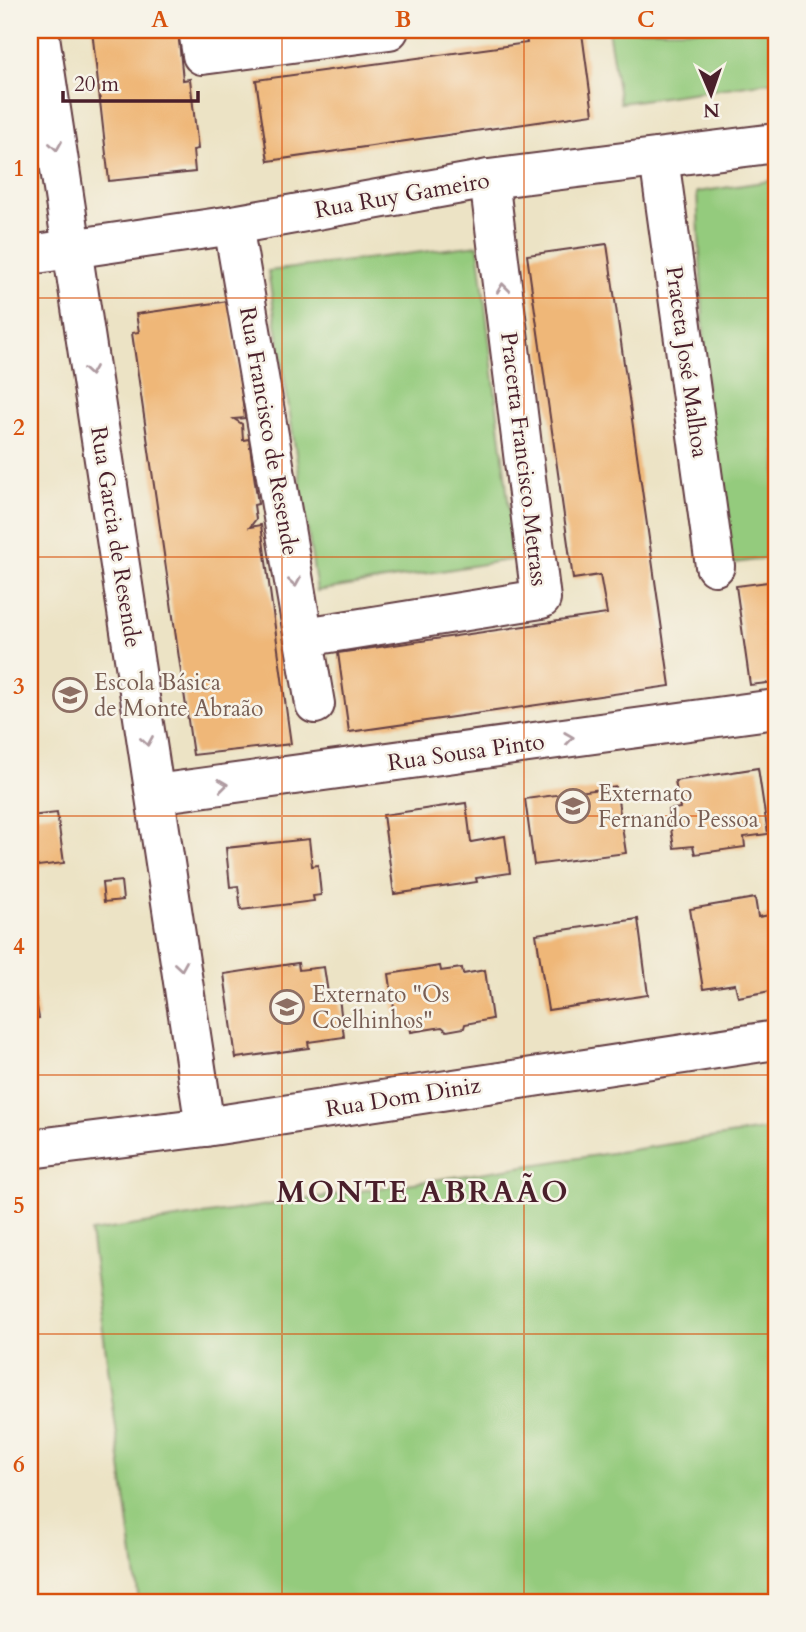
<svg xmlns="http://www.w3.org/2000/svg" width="806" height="1632" viewBox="0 0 806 1632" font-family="Cardo,serif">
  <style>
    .green { fill: #94cb7d; stroke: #6f7554; stroke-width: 2 }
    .building { fill: #efb778 }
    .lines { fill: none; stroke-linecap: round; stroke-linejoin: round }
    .street-casing { stroke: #623c42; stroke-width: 42 }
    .street { stroke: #fff; stroke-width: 38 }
    .oneway { stroke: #ae9aa0 }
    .grid { fill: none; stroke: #d8530f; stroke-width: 2; stroke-opacity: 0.55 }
    .labels { text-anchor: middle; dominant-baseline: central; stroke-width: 5; stroke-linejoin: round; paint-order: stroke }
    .street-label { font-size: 23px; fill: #4a1f2b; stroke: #f7f3e8 }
    .education-label { font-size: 23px; fill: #785e54; stroke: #f7f3e8; text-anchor: start }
    .district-label { font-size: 30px; font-weight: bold; letter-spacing: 2px; fill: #4a1f2b; stroke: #f7f3e8 }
    .neatline { fill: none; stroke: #d8530f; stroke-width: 2.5 }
    .grid-label { font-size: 23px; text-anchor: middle; font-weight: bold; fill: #d8530f }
  </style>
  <rect width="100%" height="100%" fill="#f7f3e8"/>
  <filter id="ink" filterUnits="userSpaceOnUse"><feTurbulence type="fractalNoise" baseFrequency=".0143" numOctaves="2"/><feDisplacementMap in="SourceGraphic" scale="14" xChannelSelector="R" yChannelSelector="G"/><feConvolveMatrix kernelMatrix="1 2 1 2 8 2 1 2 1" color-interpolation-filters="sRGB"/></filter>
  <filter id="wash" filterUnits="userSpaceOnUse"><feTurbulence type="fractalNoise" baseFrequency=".00686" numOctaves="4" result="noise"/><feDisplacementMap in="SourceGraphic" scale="28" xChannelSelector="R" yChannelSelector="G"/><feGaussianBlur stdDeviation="1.57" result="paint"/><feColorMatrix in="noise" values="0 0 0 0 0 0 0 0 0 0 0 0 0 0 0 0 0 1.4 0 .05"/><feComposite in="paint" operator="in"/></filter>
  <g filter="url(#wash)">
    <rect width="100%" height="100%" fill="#ece3c5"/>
    <!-- green -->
    <g class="green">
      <polygon points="608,30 776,30 776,81 620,103"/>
      <polygon points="776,180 776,557 715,566 697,192"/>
      <polygon points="478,245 515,559 317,591 268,271"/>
      <polygon points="776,1128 776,1602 139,1602 90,1232"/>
    </g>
    <g id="blocks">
      <!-- building -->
      <g class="building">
        <polygon points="92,30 183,30 185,41 179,41 183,80 190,79 198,149 193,150 195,172 109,181"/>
        <polygon points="525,30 562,30 562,35 582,33 593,114 268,161 256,80 527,43"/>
        <polygon points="607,244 670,686 349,732 338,653 607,614 600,575 573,579 527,255"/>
        <polygon points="229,301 245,418 234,419 242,424 243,440 249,439 258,504 254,505 256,519 250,527 261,525 291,744 193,755 132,333 139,332 136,314"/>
        <polygon points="776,581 776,682 750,685 736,586"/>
        <polygon points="758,768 768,834 744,837 745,847 695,854 693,846 674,848 668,810 680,808 675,781"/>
        <polygon points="616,787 626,853 534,865 525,799"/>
        <polygon points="466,803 471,842 505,836 510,873 476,878 477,882 394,894 383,815"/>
        <polygon points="57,813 64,863 30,867 30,816"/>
        <polygon points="309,839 312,866 318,865 321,895 313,896 314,901 241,910 238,886 230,887 226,848"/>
        <polygon points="121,881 123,900 104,902 102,883"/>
        <polygon points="755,898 758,917 776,914 776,990 738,997 735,984 703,989 690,909"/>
        <polygon points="638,919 648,995 548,1010 536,934"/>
        <polygon points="298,963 299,970 324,967 329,1000 339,998 344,1037 308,1042 309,1048 236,1058 224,974"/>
        <polygon points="440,966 441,971 462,968 463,974 485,970 492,1019 465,1024 464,1028 447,1031 442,1027 411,1032 409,1020 396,1022 389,974"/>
        <polygon points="30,968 39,1018 30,1020"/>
      </g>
    </g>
  </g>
  <g filter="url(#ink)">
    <use href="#blocks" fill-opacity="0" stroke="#623c42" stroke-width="2"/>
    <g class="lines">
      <!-- street casing -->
      <g class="street-casing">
        <g id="street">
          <polyline points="39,30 205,1127"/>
          <polyline points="198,30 202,55 389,30"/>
          <polyline points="659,158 715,566"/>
          <polyline points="233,225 315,704"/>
          <polyline points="30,255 233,225 489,179 776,143"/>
          <polyline points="305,637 541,599 489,179"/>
          <polyline points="155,794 776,709"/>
          <polyline points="30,1149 205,1127 776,1040"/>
        </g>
      </g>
      <!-- street -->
      <use href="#street" class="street"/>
    </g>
    <!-- one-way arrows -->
    <defs><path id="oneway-chevron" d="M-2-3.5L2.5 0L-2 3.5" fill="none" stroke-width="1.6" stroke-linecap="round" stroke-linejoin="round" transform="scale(1.75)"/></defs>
    <g class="oneway">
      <use href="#oneway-chevron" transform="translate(56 146) rotate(81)"/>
      <use href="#oneway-chevron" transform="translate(503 288) rotate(-97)"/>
      <use href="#oneway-chevron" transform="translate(90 371) rotate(81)"/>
      <use href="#oneway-chevron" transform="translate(295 582) rotate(80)"/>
      <use href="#oneway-chevron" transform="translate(569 738) rotate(-8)"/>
      <use href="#oneway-chevron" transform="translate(147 741) rotate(81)"/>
      <use href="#oneway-chevron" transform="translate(223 785) rotate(-7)"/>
      <use href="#oneway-chevron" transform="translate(181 966) rotate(81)"/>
    </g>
  </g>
  <!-- grid -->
  <path class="grid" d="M282 30V1602M524 30V1602M30 298H776M30 557H776M30 816H776M30 1075H776M30 1334H776"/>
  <!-- icons -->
  <defs>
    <g id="school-ring" transform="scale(1.75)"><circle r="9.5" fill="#f7f3e8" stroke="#8d6e63" stroke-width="1.5"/><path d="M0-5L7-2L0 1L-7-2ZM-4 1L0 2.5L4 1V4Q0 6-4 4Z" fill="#8d6e63"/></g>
  </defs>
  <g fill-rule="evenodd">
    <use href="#school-ring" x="70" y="695"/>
    <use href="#school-ring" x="573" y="806"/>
    <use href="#school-ring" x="287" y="1007"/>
  </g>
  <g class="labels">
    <!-- street labels -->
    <g class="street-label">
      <text transform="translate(402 195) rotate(-10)">Rua Ruy Gameiro</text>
      <text transform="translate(687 362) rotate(82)">Praceta José Malhoa</text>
      <text transform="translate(269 431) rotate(80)">Rua Francisco de Resende</text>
      <text transform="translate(524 459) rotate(83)">Pracerta Francisco Metrass</text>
      <text transform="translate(116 537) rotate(81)">Rua Garcia de Resende</text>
      <text transform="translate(466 752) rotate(-8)">Rua Sousa Pinto</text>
      <text transform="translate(403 1097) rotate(-9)">Rua Dom Diniz</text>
    </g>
    <!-- education labels -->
    <g class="education-label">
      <text x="94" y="682">Escola Básica<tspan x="94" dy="26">de Monte Abraão</tspan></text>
      <text x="598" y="793">Externato<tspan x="598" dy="26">Fernando Pessoa</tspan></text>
      <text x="312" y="994">Externato "Os<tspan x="312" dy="26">Coelhinhos"</tspan></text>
    </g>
    <!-- district labels -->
    <g class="district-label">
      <text x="423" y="1192">MONTE ABRAÃO</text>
    </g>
  </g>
  <!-- margin -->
  <rect width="806" height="1632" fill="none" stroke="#f7f3e8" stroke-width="77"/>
  <!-- north arrow -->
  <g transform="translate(711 94) rotate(178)" stroke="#f7f3e8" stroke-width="5" paint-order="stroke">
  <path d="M0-5L12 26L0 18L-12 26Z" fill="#4a1f2b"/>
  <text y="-10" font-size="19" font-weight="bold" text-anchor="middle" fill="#4a1f2b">N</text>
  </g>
  <!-- scale -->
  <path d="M63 91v10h135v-10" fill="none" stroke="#4a1f2b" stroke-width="3.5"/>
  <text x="74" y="91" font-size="21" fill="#4a1f2b" stroke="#f7f3e8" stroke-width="5" paint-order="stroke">20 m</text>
  <rect x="38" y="38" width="730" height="1556" class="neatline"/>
  <g class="grid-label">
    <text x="160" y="27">A</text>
    <text x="403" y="27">B</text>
    <text x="646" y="27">C</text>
    <text x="19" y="176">1</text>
    <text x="19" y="435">2</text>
    <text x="19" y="694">3</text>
    <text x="19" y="954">4</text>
    <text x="19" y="1213">5</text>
    <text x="19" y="1472">6</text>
  </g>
</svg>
